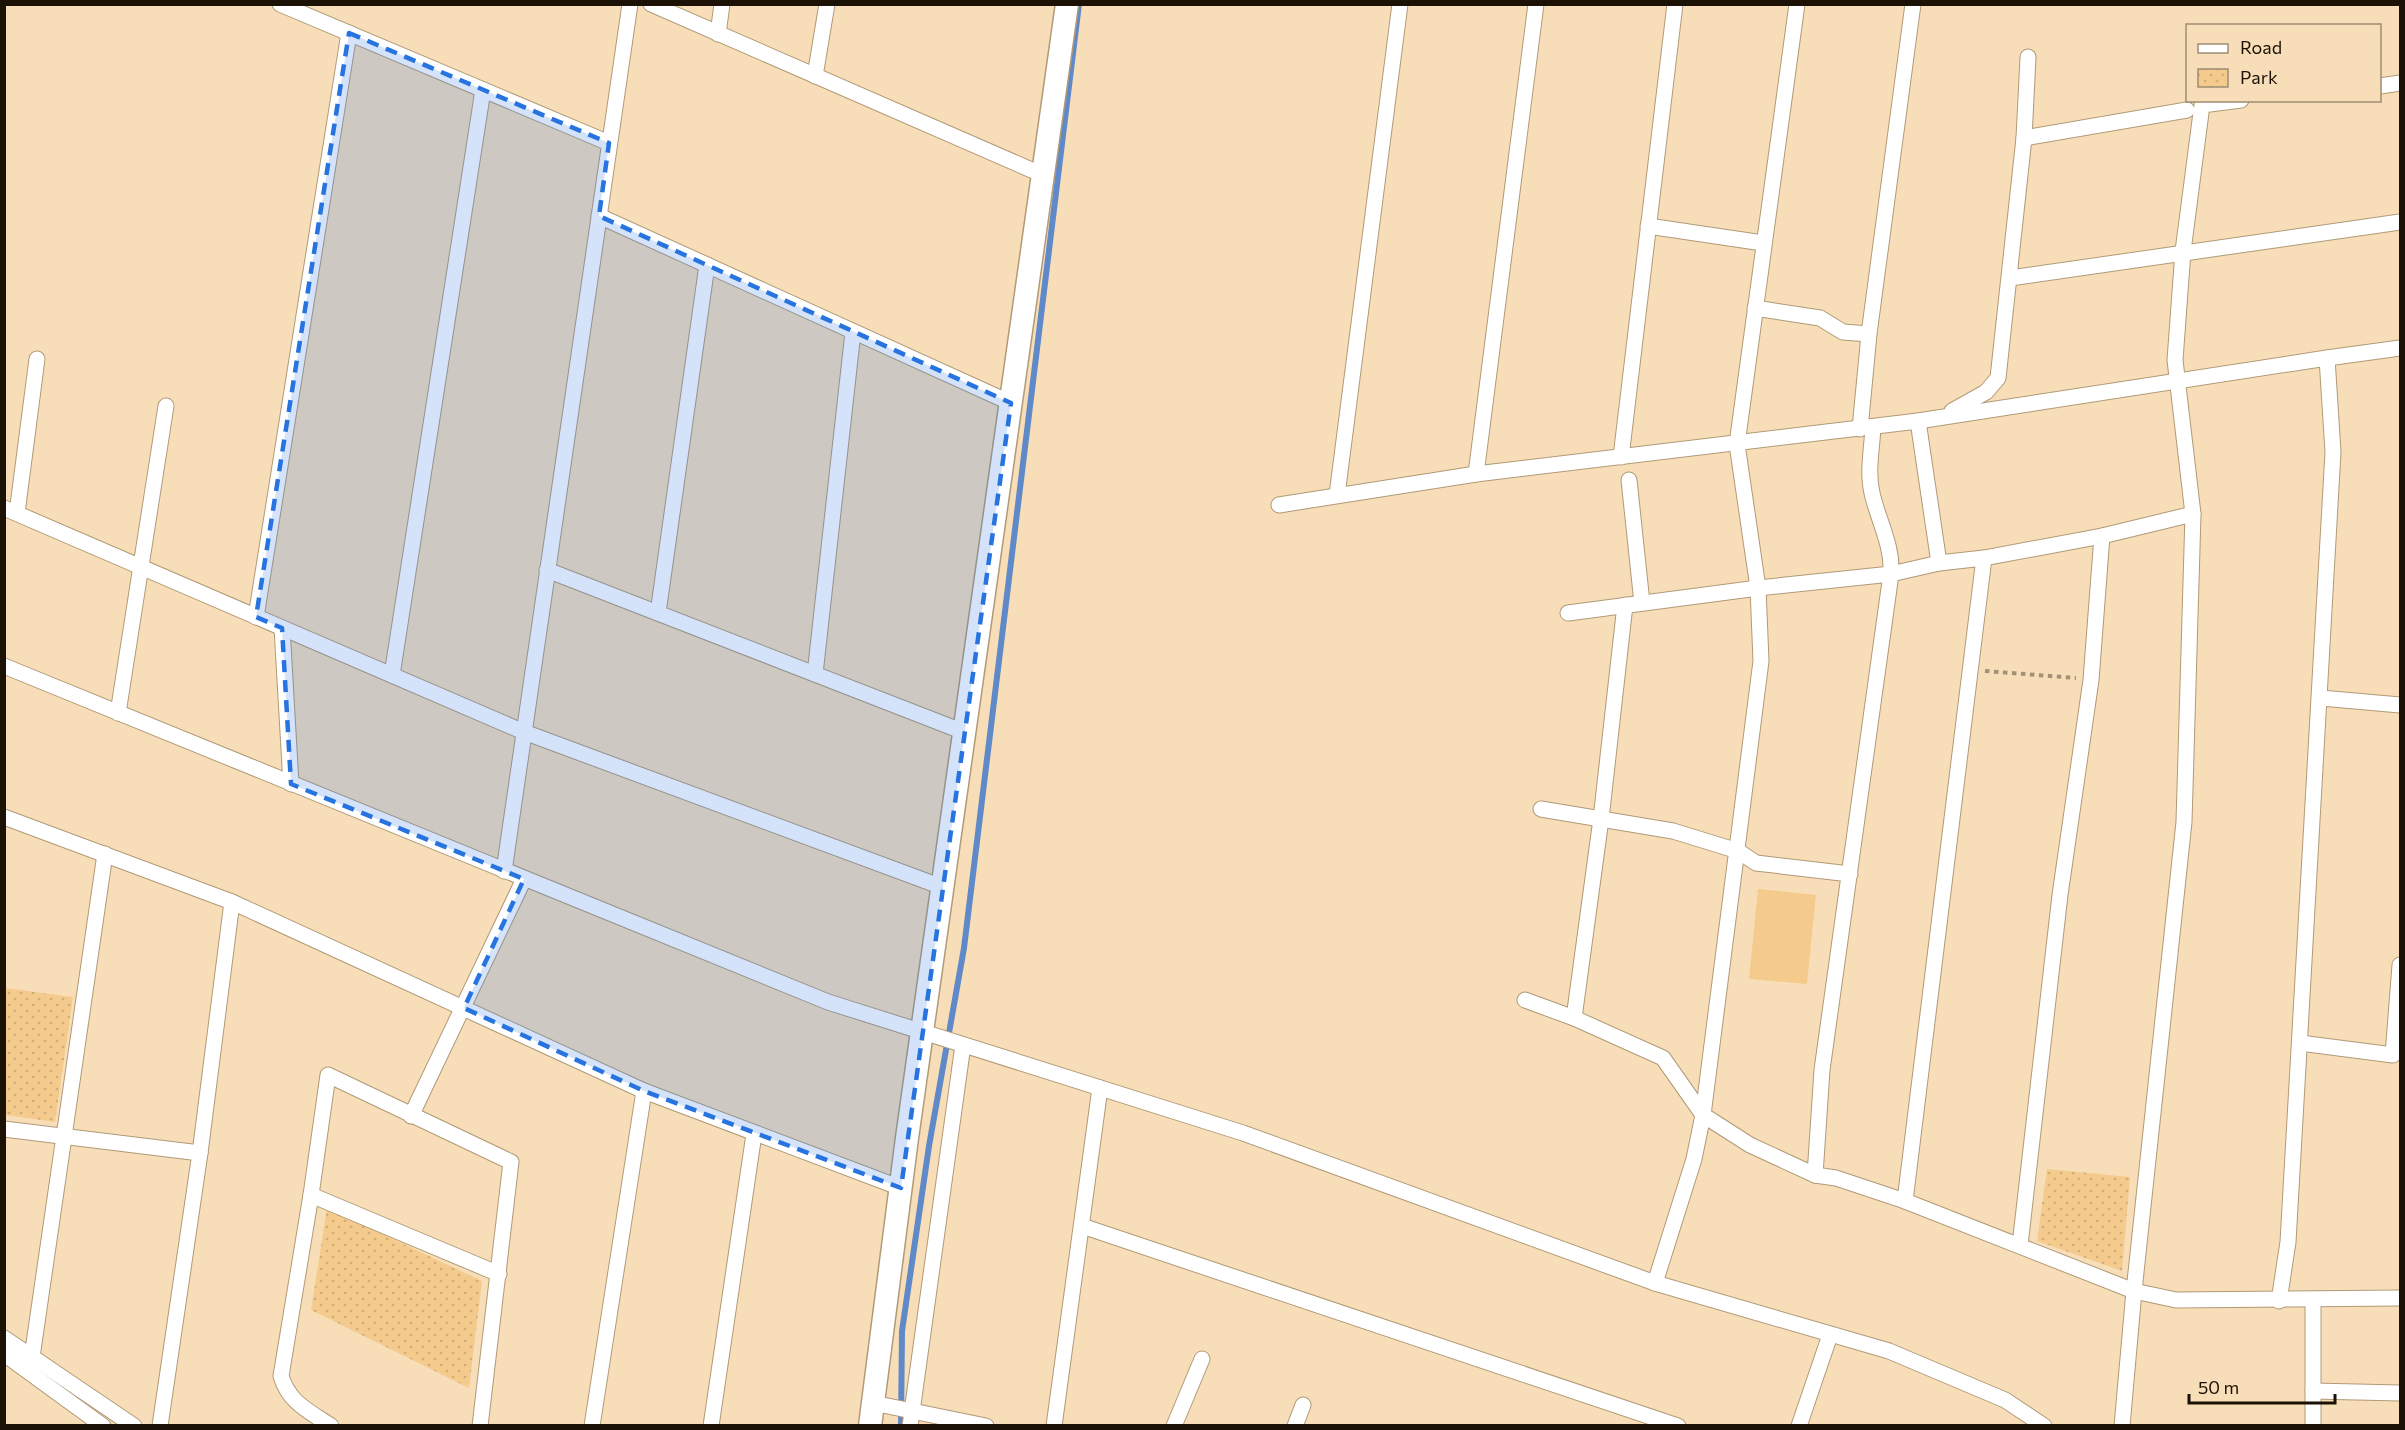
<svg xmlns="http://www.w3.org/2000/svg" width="2405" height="1430" viewBox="0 0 2405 1430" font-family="Commissioner,sans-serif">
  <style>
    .park { fill: url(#park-dots) }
    .pitch { fill: #f4cb8c }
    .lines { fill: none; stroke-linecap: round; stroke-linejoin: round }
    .stream { stroke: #5f89c8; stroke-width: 6 }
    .street-casing { stroke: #b19a77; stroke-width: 17 }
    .secondary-casing { stroke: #b19a77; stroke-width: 25 }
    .path { stroke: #a49175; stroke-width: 4; stroke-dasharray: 4.5 4.5; stroke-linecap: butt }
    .street { stroke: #fff; stroke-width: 15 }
    .secondary { stroke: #fff; stroke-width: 22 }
    .marked { fill: #2773df; fill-opacity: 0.2; stroke: #2773df; stroke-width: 4.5; stroke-dasharray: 12 8; stroke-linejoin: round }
  </style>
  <defs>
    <pattern id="park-dots" width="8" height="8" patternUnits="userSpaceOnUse" patternTransform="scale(1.5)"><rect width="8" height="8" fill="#f4cb8c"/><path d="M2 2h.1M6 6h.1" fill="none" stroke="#d1ad77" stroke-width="1.8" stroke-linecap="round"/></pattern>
  </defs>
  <rect width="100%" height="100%" fill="#f7deb9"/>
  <!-- park -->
  <g class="park">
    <polygon points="5,988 73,997 55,1122 5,1115"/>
    <polygon points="2047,1169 2130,1177 2122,1271 2037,1241"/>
    <polygon points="327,1208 482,1281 469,1388 311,1310"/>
  </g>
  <!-- pitch -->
  <polygon class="pitch" points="1758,889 1816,895 1807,984 1749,979"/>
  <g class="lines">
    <!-- stream -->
    <polyline class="stream" points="901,1426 902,1331 929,1146 964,948 1079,4"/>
    <!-- street casing -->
    <g class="street-casing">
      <g id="street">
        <polyline points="280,4 609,143"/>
        <polyline points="651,4 1043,175"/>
        <polyline points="718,34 722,4"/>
        <polyline points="815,76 827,4"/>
        <polyline points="2380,86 2400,83"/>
        <polyline points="2024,138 2187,110"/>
        <polyline points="599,216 1011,403"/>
        <polyline points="1648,226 1763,243"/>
        <polyline points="2010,278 2400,222"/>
        <polyline points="1755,308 1820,318 1843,332 1869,334"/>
        <polyline points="1952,411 1986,392 1998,378 2024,138 2028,57"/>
        <polyline points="1918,421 1939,563"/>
        <polyline points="1860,429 1869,334 1913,4"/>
        <polyline points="1621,457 1675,4"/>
        <polyline points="1476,474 1536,4"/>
        <polyline points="1629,480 1642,603"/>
        <polyline points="1337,495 1400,4"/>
        <polyline points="1279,505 1476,474 1918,421 2327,358 2400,348"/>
        <polyline points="4,508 524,732 942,887"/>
        <polyline points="17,513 37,359"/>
        <polyline points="547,570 964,732"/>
        <polyline points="658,613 707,265"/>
        <polyline points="1568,613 1758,588 1891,574 1939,563 1984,558 2102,536 2193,514"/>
        <polyline points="256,617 349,33"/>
        <polyline points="282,628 291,784"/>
        <polyline points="4,666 828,1002 1243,1133 1655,1283 1889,1351 2005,1400 2044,1426"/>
        <polyline points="815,674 853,332"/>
        <polyline points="392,675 483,90"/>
        <polyline points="2321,698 2400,705"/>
        <polyline points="118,713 166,406"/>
        <polyline points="1541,809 1673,831 1738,851 1756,863 1850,874"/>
        <polyline points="4,817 232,902 644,1091 901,1188"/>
        <polyline points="504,871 630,4"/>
        <polyline points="1525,1000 1574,1018 1663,1058 1703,1115 1750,1145 1815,1175 1836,1178 1905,1201 2134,1291 2176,1300 2400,1298"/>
        <polyline points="1574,1018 1601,819 1625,605"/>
        <polyline points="2300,1043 2393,1055 2400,965"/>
        <polyline points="411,1116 524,879"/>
        <polyline points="4,1129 200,1153"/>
        <path d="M1815 1175 1822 1070 1891 574C1893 546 1878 520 1872 493 1867 472 1872 448 1873 427"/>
        <polyline points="311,1195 499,1274"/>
        <polyline points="1905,1201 1984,558"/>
        <polyline points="1082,1226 1678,1426"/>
        <polyline points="2020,1245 2060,895 2091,680 2102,536"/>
        <polyline points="1655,1283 1694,1159 1703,1115 1761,661 1758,588 1737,444 1797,4"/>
        <polyline points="2279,1301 2288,1242 2333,452 2327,358"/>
        <polyline points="4,1338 134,1426"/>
        <polyline points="4,1354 103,1426"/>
        <polyline points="32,1357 105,854"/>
        <polyline points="2313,1391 2400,1393"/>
        <polyline points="873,1403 986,1426"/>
        <polyline points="160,1426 200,1153 232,902"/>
        <path d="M331 1426C309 1411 289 1403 281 1376L311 1195 328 1075 511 1162 480 1426"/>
        <polyline points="592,1426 644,1091"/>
        <polyline points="711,1426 754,1134"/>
        <polyline points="910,1426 963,1045"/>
        <polyline points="1054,1426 1100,1088"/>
        <polyline points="1174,1426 1202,1359"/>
        <polyline points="1295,1426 1303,1405"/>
        <polyline points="1799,1426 1830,1335"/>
        <polyline points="2122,1426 2134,1291 2184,822 2193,514 2175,360 2183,251 2202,105 2241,100"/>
        <polyline points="2313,1426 2313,1300"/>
      </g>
    </g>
    <!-- secondary casing -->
    <g class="secondary-casing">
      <polyline id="secondary" points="870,1426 907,1138 1067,4"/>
    </g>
    <!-- path -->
    <polyline class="path" points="1985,671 2076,678"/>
    <!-- street -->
    <use href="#street" class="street"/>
    <!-- secondary -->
    <use href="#secondary" class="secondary"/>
  </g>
  <!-- marked area -->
  <path class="marked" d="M349 33 609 143 599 216 1011 403 901 1188 644 1091 464 1008 524 879 291 784 282 628 256 617Z"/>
  <!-- border -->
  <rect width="2405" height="1430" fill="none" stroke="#1b1205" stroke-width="12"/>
  <!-- legend -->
  <rect x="2186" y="24" width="195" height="78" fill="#f7deb9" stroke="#9f8c71" stroke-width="1.5"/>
  <rect x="2198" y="44" width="30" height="9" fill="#ffffff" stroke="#9f8c71" stroke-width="1.5"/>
  <text x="2240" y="54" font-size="18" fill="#1b1205">Road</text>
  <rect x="2198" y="69" width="30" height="18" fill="url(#park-dots)" stroke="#9f8c71" stroke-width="1.5"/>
  <text x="2240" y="84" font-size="18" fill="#1b1205">Park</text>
  <!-- scale -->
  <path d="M2189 1394v9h146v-9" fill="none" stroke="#1b1205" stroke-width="3"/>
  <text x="2198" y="1394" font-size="18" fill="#1b1205" stroke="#f7deb9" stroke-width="4.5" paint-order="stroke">50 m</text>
</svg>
